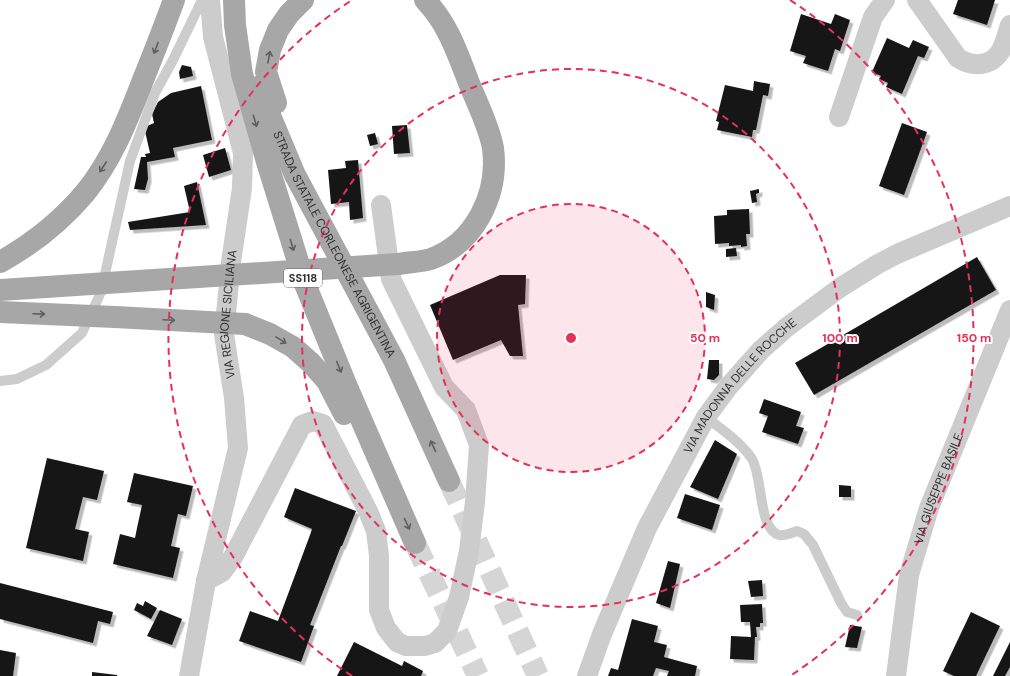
<svg xmlns="http://www.w3.org/2000/svg" width="1010" height="676" viewBox="0 0 1010 676" font-family="'DM Sans',sans-serif">
  <style>
    .building { fill: #161616; filter: url(#shadow) }
    .lines { fill: none; stroke-linecap: round; stroke-linejoin: round }
    .primary-tunnel { stroke: #d5d5d5; stroke-width: 22; stroke-dasharray: 22 11; stroke-linecap: butt }
    .lane { stroke: #ccc; stroke-width: 10 }
    .street { stroke: #ccc; stroke-width: 20 }
    .primary { stroke: #a7a7a7; stroke-width: 22 }
    .primary-bridge { stroke: #a7a7a7; stroke-width: 22 }
    .oneway { stroke: #5f5f5f }
    .ring { fill: none; stroke: #e63059; stroke-width: 2; stroke-dasharray: 7 5 }
    .labels { text-anchor: middle; dominant-baseline: central; stroke-width: 4; stroke-linejoin: round; paint-order: stroke }
    .shield { fill: #fff; stroke: #6d6d6d; stroke-width: 1 }
    .shield-label { font-size: 11px; font-weight: bold; fill: #2f2f2f }
    .street-label { font-size: 12px; fill: #2f2f2f; stroke: #fff }
    .centre { fill: #e63059; stroke: #fff; stroke-width: 2 }
    .ring-label { font-size: 12px; text-anchor: middle; font-weight: bold; fill: #e63059; stroke: #fff; stroke-width: 4; stroke-linejoin: round; paint-order: stroke }
  </style>
  <defs>
    <filter id="shadow"><feDropShadow dx="3.5" dy="3.5" stdDeviation="0" flood-color="#0004"/></filter>
  </defs>
  <rect width="100%" height="100%" fill="#fff"/>
  <!-- building -->
  <g class="building">
    <polygon points="958,0 995,0 987,25 953,14"/>
    <polygon points="801,14 831,24 835,14 850,20 840,51 835,49 828,71 803,63 806,56 790,51"/>
    <polygon points="887,38 909,48 913,40 929,47 924,58 918,56 902,94 886,87 888,83 879,79 881,76 872,72"/>
    <polygon points="182,65 191,67 193,76 180,79 179,72"/>
    <polygon points="754,81 770,84 768,96 763,95 756,130 753,130 752,137 717,130 719,122 716,121 725,85 753,91"/>
    <polygon points="201,86 212,140 173,148 175,157 147,162 148,179 145,190 134,189 141,157 146,157 145,154 150,153 145,131 147,126 154,123 152,114 158,102 171,93"/>
    <polygon points="902,123 927,132 904,195 879,186"/>
    <polygon points="407,125 410,153 394,154 392,126"/>
    <polygon points="375,133 378,144 370,146 367,135"/>
    <polygon points="225,148 231,170 209,177 203,155"/>
    <polygon points="358,160 363,218 350,220 349,202 331,204 328,170 346,168 345,161"/>
    <polygon points="197,182 206,225 130,230 128,222 190,212 184,186"/>
    <polygon points="759,189 759,193 756,194 757,202 752,203 750,191"/>
    <polygon points="749,209 750,234 746,234 747,246 741,247 741,245 729,246 729,243 715,244 714,216 727,215 727,210"/>
    <polygon points="736,248 737,256 726,257 726,249"/>
    <polygon points="977,257 996,290 814,395 795,363"/>
    <polygon points="500,275 526,275 525,304 518,305 523,356 510,356 501,340 453,360 430,305"/>
    <polygon points="706,292 715,295 714,310 706,307"/>
    <polygon points="709,360 719,360 719,375 714,380 707,379"/>
    <polygon points="764,399 801,412 796,426 804,428 798,444 762,432 768,416 759,413"/>
    <polygon points="715,440 737,454 718,499 690,487"/>
    <polygon points="47,458 104,471 97,500 83,497 75,529 89,532 83,561 26,548"/>
    <polygon points="134,473 193,486 186,516 178,514 171,546 180,548 173,578 113,564 120,534 135,538 137,528 142,505 127,502"/>
    <polygon points="839,485 851,486 851,497 839,497"/>
    <polygon points="295,488 356,511 342,546 341,546 310,625 314,626 301,662 239,641 250,611 278,621 310,535 312,529 284,517"/>
    <polygon points="685,494 720,505 712,530 677,518"/>
    <polygon points="668,561 680,564 670,608 656,603"/>
    <polygon points="762,580 763,596 751,597 748,581"/>
    <polygon points="0,583 113,612 110,624 98,621 93,643 0,619"/>
    <polygon points="145,601 157,608 151,619 134,610 137,603 143,606"/>
    <polygon points="762,604 763,623 760,623 760,627 756,627 757,637 755,637 754,660 730,659 731,636 751,637 750,622 741,622 740,605"/>
    <polygon points="160,610 182,619 172,645 147,636"/>
    <polygon points="971,612 1000,626 976,676 954,676 943,671"/>
    <polygon points="632,619 658,626 654,642 667,645 664,657 697,666 695,676 667,676 669,671 656,668 653,676 608,676 611,668 618,670"/>
    <polygon points="850,625 862,627 857,648 845,647"/>
    <polygon points="354,642 402,666 404,661 423,671 421,676 337,676"/>
    <polygon points="1010,642 1010,667 1005,676 993,676"/>
    <polygon points="0,650 16,653 13,676 0,676"/>
    <polygon points="92,672 117,675 117,676 92,676"/>
  </g>
  <g class="lines">
    <!-- primary-tunnel -->
    <g class="primary-tunnel">
      <polyline points="449,481 538,676"/>
      <polyline points="415,543 478,676"/>
    </g>
    <!-- lane -->
    <g class="lane">
      <polyline points="0,381 17,379 46,365 82,333 101,292 130,161 155,93 173,60 202,0"/>
      <path d="M706 417C722 430 741 442 752 459 763 477 758 529 779 535 785 536 791 533 797 531L804 534 813 545 841 603 847 612 857 615"/>
    </g>
    <!-- street -->
    <g class="street">
      <path d="M917 0 958 58C972 67 990 67 1000 52 1005 44 1007 34 1010 25"/>
      <polyline points="839,117 873,17 885,0"/>
      <polyline points="206,581 222,572 233,557 302,425 313,421 323,424 368,511 376,531 379,556 379,610 386,628 397,642 406,646 425,646 435,643 447,631 459,597 469,551 475,502 479,445 466,410 444,387 391,279 381,205"/>
      <path id="s1" d="M189 676 206 581 238 448 234 398 224 334 231 262 242 188 243 153 213 37 210 0"/>
      <path id="s2" d="M587 676 602 634 647 528 706 417 729 386 761 350 787 327 841 287 878 264 897 254 1010 206"/>
      <path id="s3" d="M896 676 909 575 929 508 1010 310"/>
    </g>
    <!-- primary -->
    <g class="primary">
      <polyline points="234,0 235,25 242,74 267,162 305,284 347,387 415,543"/>
      <path id="s4" d="M258 87 295 175 394 360 449 481"/>
      <polyline points="276,103 266,72 270,50 278,30 289,14 303,0"/>
      <path d="M0 262C31 245 62 220 85 193 112 160 128 119 143 80 154 53 164 27 174 0"/>
      <path d="M398 264C408 262 421 262 431 259 475 243 499 194 493 148 489 126 477 103 469 83 457 52 448 24 425 0"/>
      <polyline points="245,324 270,334 293,347 311,363 327,381 344,414"/>
    </g>
    <!-- primary-bridge -->
    <g class="primary-bridge">
      <polyline points="0,290 398,264"/>
      <polyline points="0,312 115,317 245,324"/>
    </g>
  </g>
  <!-- one-way arrows -->
  <defs><path id="oneway-shaft" d="M-6 0H5M1.5-3L5.5 0L1.5 3" fill="none" stroke-width="1.6" stroke-linecap="round" stroke-linejoin="round"/></defs>
  <g class="oneway">
    <use href="#oneway-shaft" transform="translate(156 48) rotate(111)"/>
    <use href="#oneway-shaft" transform="translate(269 57) rotate(-79)"/>
    <use href="#oneway-shaft" transform="translate(255 121) rotate(74)"/>
    <use href="#oneway-shaft" transform="translate(103 167) rotate(123)"/>
    <use href="#oneway-shaft" transform="translate(292 245) rotate(73)"/>
    <use href="#oneway-shaft" transform="translate(39 314) rotate(2)"/>
    <use href="#oneway-shaft" transform="translate(169 320) rotate(3)"/>
    <use href="#oneway-shaft" transform="translate(281 340) rotate(31)"/>
    <use href="#oneway-shaft" transform="translate(339 367) rotate(68)"/>
    <use href="#oneway-shaft" transform="translate(433 446) rotate(-115)"/>
    <use href="#oneway-shaft" transform="translate(407 524) rotate(65)"/>
  </g>
  <!-- distance rings -->
  <circle cx="571" cy="338" r="134" fill="#e63059" fill-opacity=".12"/>
  <g class="ring">
    <circle cx="571" cy="338" r="134"/>
    <circle cx="571" cy="338" r="269"/>
    <path d="M352 676A403 403 0 0 1 352 0M790 0A403 403 0 0 1 790 676"/>
  </g>
  <g class="labels">
    <!-- shield labels -->
    <rect class="shield" x="284" y="269" width="38" height="18" rx="3"/>
    <g class="shield-label">
      <text x="303" y="278">SS118</text>
    </g>
    <!-- street labels -->
    <g class="street-label">
      <text stroke="none"><textPath href="#s4" startOffset="175">STRADA STATALE CORLEONESE AGRIGENTINA</textPath></text>
      <text stroke="none"><textPath href="#s1" startOffset="368">VIA REGIONE SICILIANA</textPath></text>
      <text stroke="none"><textPath href="#s2" startOffset="331">VIA MADONNA DELLE ROCCHE</textPath></text>
      <text stroke="none"><textPath href="#s3" startOffset="193">VIA GIUSEPPE BASILE</textPath></text>
    </g>
  </g>
  <circle cx="571" cy="338" r="6" class="centre"/>
  <g class="ring-label">
    <text x="705" y="342">50 m</text>
    <text x="840" y="342">100 m</text>
    <text x="974" y="342">150 m</text>
  </g>
</svg>
